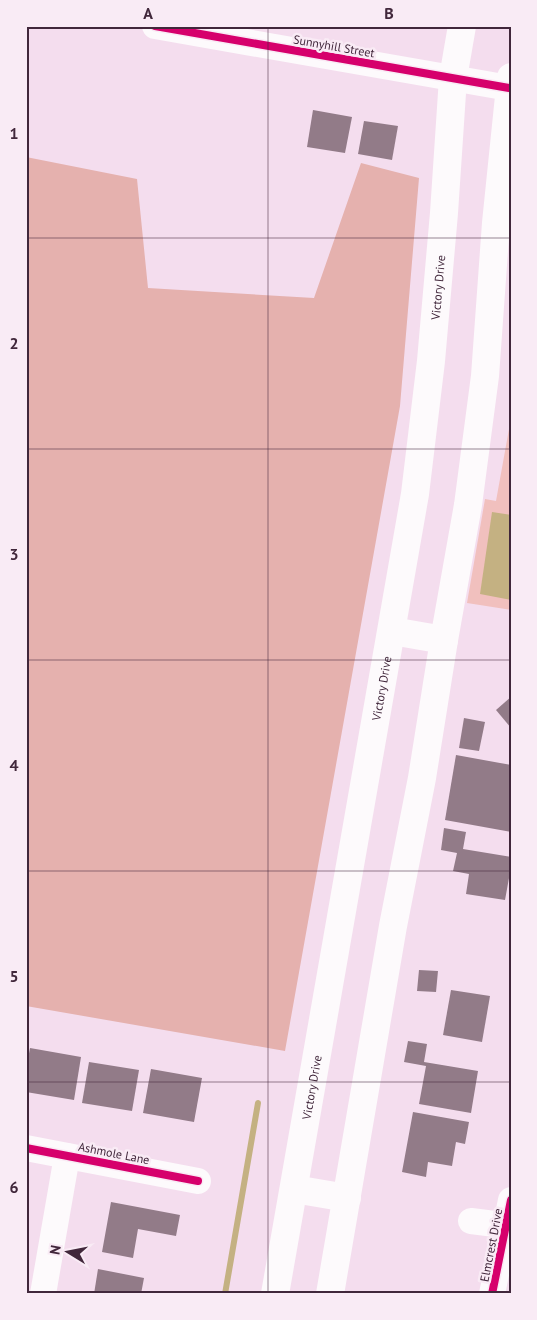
<svg xmlns="http://www.w3.org/2000/svg" width="537" height="1320" viewBox="0 0 537 1320" font-family="'PT Sans',sans-serif">
  <style>
    .green { fill: #f1c0be }
    .forest { fill: #e5b1ae }
    .water { fill: #c4b182 }
    .lines { fill: none; stroke-linecap: round; stroke-linejoin: round }
    .stream { stroke: #c4b182; stroke-width: 6 }
    .building { fill: #927b88 }
    .minor { stroke: #fdfafc; stroke-width: 26 }
    .major { stroke: #fdfafc; stroke-width: 28 }
    .cycleway-casing { stroke: #f9ebf5; stroke-width: 11 }
    .cycleway { stroke: #d6006c; stroke-width: 8 }
    .grid { fill: none; stroke: #41273b; stroke-width: 1; stroke-opacity: 0.55 }
    .labels { text-anchor: middle; dominant-baseline: central; stroke-width: 5; stroke-linejoin: round; paint-order: stroke }
    .street-label { font-size: 12px; fill: #41273b; stroke: #f9ebf5 }
    .neatline { fill: none; stroke: #41273b; stroke-width: 2 }
    .grid-label { font-size: 16px; text-anchor: middle; font-weight: bold; fill: #41273b }
  </style>
  <rect width="100%" height="100%" fill="#f4ddee"/>
  <!-- green -->
  <polygon class="green" points="511,418 511,610 467,603 485,499 496,501"/>
  <!-- forest -->
  <polygon class="forest" points="26,157 137,179 148,288 314,298 361,163 419,178 400,406 285,1051 26,1006"/>
  <!-- water -->
  <polygon class="water" points="492,512 511,515 511,600 480,594"/>
  <g class="lines">
    <!-- stream -->
    <polyline class="stream" points="225,1294 258,1103"/>
  </g>
  <!-- building -->
  <g class="building">
    <polygon points="313,110 352,117 345,153 307,147"/>
    <polygon points="364,121 398,126 392,160 358,154"/>
    <polygon points="511,697 511,728 496,710"/>
    <polygon points="464,718 485,722 479,751 459,748"/>
    <polygon points="456,755 511,765 511,832 445,820"/>
    <polygon points="444,828 466,832 463,849 511,857 511,867 505,900 466,894 469,874 453,871 457,853 441,850"/>
    <polygon points="419,970 438,971 436,992 417,991"/>
    <polygon points="451,990 490,996 482,1042 443,1035"/>
    <polygon points="408,1041 427,1044 424,1062 478,1071 471,1113 419,1104 426,1066 404,1062"/>
    <polygon points="30,1048 81,1057 74,1100 26,1092 26,1069"/>
    <polygon points="89,1062 139,1070 132,1111 82,1103"/>
    <polygon points="151,1069 202,1078 194,1122 143,1113"/>
    <polygon points="413,1112 469,1122 465,1144 456,1142 452,1166 428,1162 426,1177 402,1172"/>
    <polygon points="111,1202 180,1215 176,1236 138,1229 133,1258 102,1252"/>
    <polygon points="98,1269 144,1278 141,1294 94,1294"/>
  </g>
  <g class="lines">
    <!-- minor -->
    <g class="minor">
      <polyline points="155,26 509,88"/>
      <polyline points="26,1148 198,1181"/>
      <polyline points="471,1221 511,1226"/>
      <polyline points="43,1294 67,1156"/>
      <polyline points="492,1294 511,1200"/>
    </g>
    <!-- major -->
    <g class="major">
      <polyline points="392,631 444,640"/>
      <polyline points="294,1189 347,1198"/>
      <path id="s1" d="M275 1294 415 494 431 361 444 213 453 78 462 26"/>
      <polyline points="330,1294 393,926 422,778 444,640 468,505 485,376 496,223 511,77"/>
    </g>
    <!-- cycleway casing -->
    <g class="cycleway-casing">
      <g id="cycleway">
        <polyline points="155,26 509,88"/>
        <polyline points="26,1148 198,1181"/>
        <polyline points="492,1294 511,1200"/>
      </g>
    </g>
    <!-- cycleway -->
    <use href="#cycleway" class="cycleway"/>
  </g>
  <!-- grid -->
  <path class="grid" d="M268 26V1294M26 238H511M26 449H511M26 660H511M26 871H511M26 1082H511"/>
  <g class="labels">
    <!-- street labels -->
    <g class="street-label">
      <text transform="translate(334 46) rotate(10)">Sunnyhill Street</text>
      <text stroke="none"><textPath href="#s1" startOffset="1020">Victory Drive</textPath></text>
      <text stroke="none"><textPath href="#s1" startOffset="615">Victory Drive</textPath></text>
      <text stroke="none"><textPath href="#s1" startOffset="210">Victory Drive</textPath></text>
      <text transform="translate(114 1153) rotate(11)">Ashmole Lane</text>
      <text transform="translate(491 1245) rotate(-79)">Elmcrest Drive</text>
    </g>
  </g>
  <!-- border -->
  <rect width="537" height="1320" fill="none" stroke="#f9ebf5" stroke-width="55"/>
  <!-- north arrow -->
  <g transform="translate(68 1252) rotate(280)" stroke="#f9ebf5" stroke-width="4" paint-order="stroke">
  <path d="M0-4L9 19L0 12L-9 19Z" fill="#41273b"/>
  <text y="-8" font-size="14" font-weight="bold" text-anchor="middle" fill="#41273b">N</text>
  </g>
  <rect x="28" y="28" width="482" height="1264" class="neatline"/>
  <g class="grid-label">
    <text x="148" y="19">A</text>
    <text x="389" y="19">B</text>
    <text x="14" y="139">1</text>
    <text x="14" y="349">2</text>
    <text x="14" y="560">3</text>
    <text x="14" y="771">4</text>
    <text x="14" y="982">5</text>
    <text x="14" y="1193">6</text>
  </g>
</svg>
